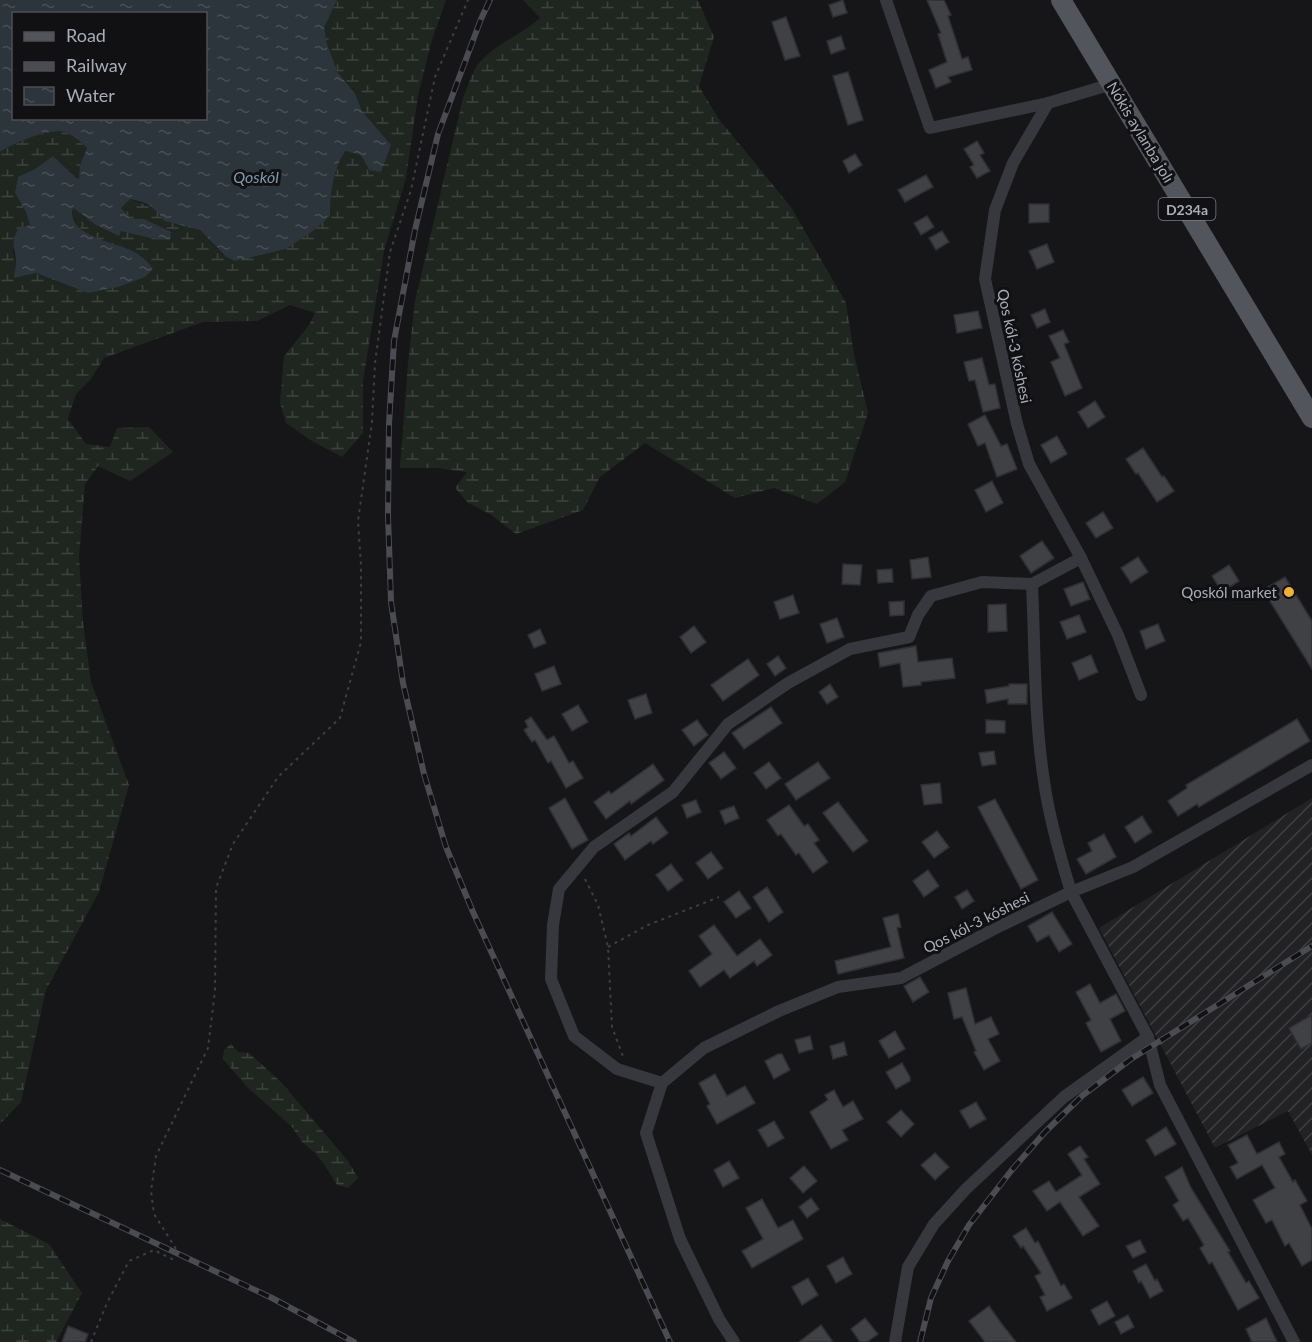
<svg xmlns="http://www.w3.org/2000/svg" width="1312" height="1342" viewBox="0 0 1312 1342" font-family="Lato,sans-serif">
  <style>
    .industrial { fill: url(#industrial-furrows) }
    .wetland { fill: url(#wetland-marsh) }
    .water { fill: url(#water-ripples); fill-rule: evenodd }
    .building { fill: #404145; stroke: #303034; stroke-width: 1.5 }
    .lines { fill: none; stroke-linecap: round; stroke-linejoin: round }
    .path { stroke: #3d3f44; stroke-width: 2; stroke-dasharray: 3 4.5; stroke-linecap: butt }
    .street { stroke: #37383d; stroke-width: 12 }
    .primary { stroke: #53555c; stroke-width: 20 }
    .rail-casing { stroke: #4a4c52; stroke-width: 6 }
    .rail { stroke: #111113; stroke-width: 4; stroke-dasharray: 11; stroke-linecap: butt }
    .poi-dot { fill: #f2b134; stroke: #111113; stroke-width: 2 }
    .labels { text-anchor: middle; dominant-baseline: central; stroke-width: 6; stroke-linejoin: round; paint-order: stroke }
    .shield { fill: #111113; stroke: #7b7e86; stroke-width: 1.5 }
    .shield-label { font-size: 14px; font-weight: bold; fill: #a8adb8 }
    .street-label { font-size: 15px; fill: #a8adb8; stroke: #111113 }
    .poi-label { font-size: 15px; fill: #a8adb8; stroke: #111113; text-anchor: end }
    .water-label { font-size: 16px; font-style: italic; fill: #7f9bb3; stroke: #111113 }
  </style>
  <defs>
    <pattern id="industrial-furrows" width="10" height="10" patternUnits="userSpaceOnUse" patternTransform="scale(1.5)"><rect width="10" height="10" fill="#222225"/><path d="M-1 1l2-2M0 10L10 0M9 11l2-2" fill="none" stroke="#3f3f43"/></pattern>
    <pattern id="wetland-marsh" width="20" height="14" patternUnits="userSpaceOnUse" patternTransform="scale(1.5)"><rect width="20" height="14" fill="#1e261f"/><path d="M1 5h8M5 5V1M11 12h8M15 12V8" fill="none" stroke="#3c433d"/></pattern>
    <pattern id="water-ripples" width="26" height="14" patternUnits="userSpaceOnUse" patternTransform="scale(1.5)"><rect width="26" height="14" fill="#2c353c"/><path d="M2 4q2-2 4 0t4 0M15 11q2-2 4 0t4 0" fill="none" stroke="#485056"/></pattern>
  </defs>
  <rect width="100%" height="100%" fill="#161618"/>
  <!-- industrial -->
  <polygon class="industrial" points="1312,798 1312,1155 1288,1111 1215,1148 1099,928"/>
  <!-- wetland -->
  <g class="wetland">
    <path d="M337 0H446L432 40 418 96 406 178 384 251 363 381V433L342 457 310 440 286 423 280 403 284 356 309 325 315 313 290 305 257 321 203 322 104 358 91 379 76 394 68 419 86 444 110 447 117 428 149 427 173 452 130 481 98 466 85 484 79 557 83 622 91 682 129 785 99 892 46 990 21 1102 0 1124V152C12 144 49 128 64 132 73 135 81 142 87 148L80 165V179L75 177 53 156 35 169 15 193 25 210 30 225 13 250 16 263 14 278 36 273 88 293 128 249C110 244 68 233 73 208L84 217 119 235 120 230 150 238 144 219 130 218 121 208 130 199 155 208 164 221 200 230 224 256 330 216C330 194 333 170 345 151L361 155 369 170 391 145 362 111 355 92 338 73 327 44 323 27Z"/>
    <path d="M523 0H698L714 37 699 86 718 118 791 207 846 303 854 354 868 413 845 482 817 504 774 488 735 498 645 443 600 477 583 510 516 534 490 514 468 503 455 488 467 472 436 468H400L408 363 415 301 463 98C467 88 471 76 476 67 492 45 520 36 540 18Z"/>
    <polygon points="231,1044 238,1052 249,1053 282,1083 348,1161 358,1178 348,1188 337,1185 324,1164 315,1153 302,1142 292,1127 248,1088 223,1059 224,1050"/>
    <polygon points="0,1219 49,1244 82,1293 56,1342 0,1342"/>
  </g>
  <!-- water -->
  <path class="water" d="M0 0H337L324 27 327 44 338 73 355 93 362 111 391 145 381 172 369 170 361 155 345 151C333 170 330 194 330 216L317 228 286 249 235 261 225 256 200 230 164 221C154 206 148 203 130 199L121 208 130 218 144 219 171 232 170 240 150 238 121 231 119 236 96 225 73 208C66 234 112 242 128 249 138 253 147 260 153 269L145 277 118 287 88 293 36 273 14 278C14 273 16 267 16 262 15 247 10 243 19 228L30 225 25 210 15 193 18 177 35 169 53 156 75 177 79 179 80 165 87 148C81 142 73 135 64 132 49 128 12 144 0 152ZM14 14H206V118H14Z"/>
  <!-- building -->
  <g class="building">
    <polygon points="843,0 847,13 833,17 829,5"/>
    <polygon points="927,0 944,0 951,15 948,16 962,59 968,57 972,70 948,77 951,82 936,88 929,70 947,62 938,34 941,33"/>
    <polygon points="786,17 800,56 785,60 772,22"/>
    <polygon points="841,36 845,49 831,54 827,41"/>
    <polygon points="848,72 863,120 848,125 833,76"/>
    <polygon points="977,141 984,153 980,155 990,171 977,178 970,167 974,165 964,149"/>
    <polygon points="855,154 862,165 849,173 843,161"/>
    <polygon points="926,175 933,187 905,202 898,190"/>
    <polygon points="1029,204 1049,204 1049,222 1029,223"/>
    <polygon points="927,216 934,227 921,235 914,223"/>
    <polygon points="942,231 949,242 936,250 929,238"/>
    <polygon points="1047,244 1054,262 1037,269 1029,251"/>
    <polygon points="1045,309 1050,322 1037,328 1031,315"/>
    <polygon points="978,311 982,328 957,333 954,315"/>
    <polygon points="1063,330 1069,342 1064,344 1082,388 1065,396 1051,362 1060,358 1049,336"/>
    <polygon points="982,358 989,385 995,384 1000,408 983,412 975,380 969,381 964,362"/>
    <polygon points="1095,401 1105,417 1088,428 1078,412"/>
    <polygon points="985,415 1001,446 1007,444 1017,469 997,477 985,443 978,446 968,424"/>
    <polygon points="1057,436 1067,454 1051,463 1041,445"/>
    <polygon points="1143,448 1162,477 1164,476 1174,491 1157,502 1138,473 1136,474 1126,459"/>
    <polygon points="992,481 1003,503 986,512 975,490"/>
    <polygon points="1103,512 1113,528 1096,538 1086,523"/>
    <polygon points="1042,541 1054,558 1031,573 1020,556"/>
    <polygon points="928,557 931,577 912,579 910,560"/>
    <polygon points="1138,557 1148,572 1131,583 1121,568"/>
    <polygon points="843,564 862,565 860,585 842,584"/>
    <polygon points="1229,565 1239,581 1222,592 1212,576"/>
    <polygon points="892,569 893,582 878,583 877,570"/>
    <polygon points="1285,577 1312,621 1312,669 1263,590"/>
    <polygon points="1083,582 1090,599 1071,606 1064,589"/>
    <polygon points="793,595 799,613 780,619 774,602"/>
    <polygon points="904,601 904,615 890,616 889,602"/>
    <polygon points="1006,604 1007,631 988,632 988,605"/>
    <polygon points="1079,615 1086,632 1067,639 1060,622"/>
    <polygon points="837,618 844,637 827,643 820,624"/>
    <polygon points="1158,624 1165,641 1146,649 1140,631"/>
    <polygon points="694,626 706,642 691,653 680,637"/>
    <polygon points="540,629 546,643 534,648 528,635"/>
    <polygon points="916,646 918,662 952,658 955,678 921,682 921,685 903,687 900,663 880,667 878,653"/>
    <polygon points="1091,655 1098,672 1079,680 1072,663"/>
    <polygon points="778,656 786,668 775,676 767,664"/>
    <polygon points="748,659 759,675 723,701 711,685"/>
    <polygon points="554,666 561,684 542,691 535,674"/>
    <polygon points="830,684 838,697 827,704 819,692"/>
    <polygon points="1009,684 1027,684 1027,704 1008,704 1008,699 987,703 985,690 1009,686"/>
    <polygon points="646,694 652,713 635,719 628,700"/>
    <polygon points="578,705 588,722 572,731 562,714"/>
    <polygon points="771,707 782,723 744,749 732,733"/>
    <polygon points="531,717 547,740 554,736 569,763 573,761 583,778 566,788 551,761 548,763 535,740 532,742 524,730 528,727 525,721"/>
    <polygon points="1297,719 1310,741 1199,807 1197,804 1178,816 1168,801 1187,788 1186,785"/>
    <polygon points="697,720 708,735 694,746 682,730"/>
    <polygon points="986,720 1005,721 1005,733 986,733"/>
    <polygon points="994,751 996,764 982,766 979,753"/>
    <polygon points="724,752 736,768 721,779 709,763"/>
    <polygon points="769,762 781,778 766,789 754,773"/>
    <polygon points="818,762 830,778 796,800 785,784"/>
    <polygon points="653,764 664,780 631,804 630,801 606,819 594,802 609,791 611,794"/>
    <polygon points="940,783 942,803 924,805 921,785"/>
    <polygon points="565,798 588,840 572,849 549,808"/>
    <polygon points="995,799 1038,880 1021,889 978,807"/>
    <polygon points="696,800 701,812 687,818 682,805"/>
    <polygon points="838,802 868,841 853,852 823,813"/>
    <polygon points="789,805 804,826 808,824 819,840 814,843 828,862 813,873 799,853 796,855 781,834 778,836 767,820"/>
    <polygon points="734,806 739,818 725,824 720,811"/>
    <polygon points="1142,816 1152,832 1135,843 1125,827"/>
    <polygon points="656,817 668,833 653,844 651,841 625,860 614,844 629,833 631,836"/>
    <polygon points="937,831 949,847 934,858 922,842"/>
    <polygon points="1104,834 1116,857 1086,874 1077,859 1092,851 1088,843"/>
    <polygon points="711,852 723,868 708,879 696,863"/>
    <polygon points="671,864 683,880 668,891 656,875"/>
    <polygon points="928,870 939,886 924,897 913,881"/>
    <polygon points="767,887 783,912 769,922 753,897"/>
    <polygon points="967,890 974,901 962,909 955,897"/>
    <polygon points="739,891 751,908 736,918 724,902"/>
    <polygon points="1052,912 1072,944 1059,952 1049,935 1037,942 1028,926"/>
    <polygon points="898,914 901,927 897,928 904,958 838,974 835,961 891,947 883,918"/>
    <polygon points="714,925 737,956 760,939 772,955 757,966 754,961 730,978 724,970 700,987 689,971 712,954 699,936"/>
    <polygon points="920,977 929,992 913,1002 904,986"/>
    <polygon points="1090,984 1100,1003 1116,994 1125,1011 1110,1019 1121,1041 1101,1052 1086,1023 1091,1020 1076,992"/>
    <polygon points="966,988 975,1024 991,1017 999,1034 988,1039 1000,1061 984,1070 974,1052 976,1051 962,1017 954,1019 948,993"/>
    <polygon points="1312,1015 1312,1043 1301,1049 1289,1028"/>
    <polygon points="895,1031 905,1049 889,1058 879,1041"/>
    <polygon points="810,1036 813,1049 799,1053 795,1040"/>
    <polygon points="844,1042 847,1055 833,1059 830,1046"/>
    <polygon points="778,1054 782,1054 790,1070 774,1079 765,1061"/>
    <polygon points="902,1063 910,1077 910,1081 896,1089 886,1072"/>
    <polygon points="715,1074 727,1096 745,1086 755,1103 717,1124 707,1106 710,1104 699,1083"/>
    <polygon points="1143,1077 1153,1093 1132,1106 1122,1090"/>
    <polygon points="834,1090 843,1107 853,1101 863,1119 842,1130 848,1140 831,1149 810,1112 828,1100 825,1095"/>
    <polygon points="976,1102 986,1119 970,1128 960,1111"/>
    <polygon points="901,1110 914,1124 901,1137 887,1122"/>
    <polygon points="774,1121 784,1138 768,1147 758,1130"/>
    <polygon points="1166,1127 1176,1144 1155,1156 1146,1140"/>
    <polygon points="1247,1135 1257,1154 1279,1142 1285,1154 1279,1157 1293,1182 1295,1180 1307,1201 1300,1205 1312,1229 1312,1260 1302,1266 1289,1243 1285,1246 1272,1220 1266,1223 1253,1200 1275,1188 1262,1165 1237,1179 1230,1167 1238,1163 1228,1145"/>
    <polygon points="1080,1146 1088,1157 1084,1159 1100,1184 1079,1197 1099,1226 1083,1236 1060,1202 1047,1211 1033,1191 1049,1181 1056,1192 1082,1175 1068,1154"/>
    <polygon points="935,1153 949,1167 935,1180 921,1165"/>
    <polygon points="729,1161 739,1178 723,1187 714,1170"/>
    <polygon points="804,1166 817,1181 803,1193 790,1178"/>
    <polygon points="1182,1167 1191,1188 1230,1251 1228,1252 1246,1283 1249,1281 1259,1298 1238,1310 1212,1262 1209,1264 1200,1248 1204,1245 1188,1218 1183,1221 1173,1205 1179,1201 1165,1177"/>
    <polygon points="811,1198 819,1209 807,1218 799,1207"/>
    <polygon points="762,1199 778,1228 793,1220 803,1239 752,1268 742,1251 763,1239 746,1208"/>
    <polygon points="1026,1228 1035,1243 1038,1241 1061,1286 1064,1284 1072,1298 1047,1311 1040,1297 1045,1295 1035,1276 1041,1273 1023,1246 1021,1248 1013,1236"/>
    <polygon points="1140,1240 1146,1252 1133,1258 1126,1246"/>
    <polygon points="843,1257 852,1274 836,1283 827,1266"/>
    <polygon points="1146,1264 1155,1281 1157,1279 1163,1291 1150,1298 1141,1281 1139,1283 1133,1271"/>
    <polygon points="808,1278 818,1295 802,1305 792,1287"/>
    <polygon points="1107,1301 1115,1316 1099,1325 1091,1310"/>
    <polygon points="989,1306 1001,1323 1016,1342 985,1342 969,1321"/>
    <polygon points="1128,1315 1134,1327 1121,1334 1115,1322"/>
    <polygon points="865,1318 878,1334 867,1342 860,1342 851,1329"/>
    <polygon points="1266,1318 1277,1342 1252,1342 1246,1329"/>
    <polygon points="821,1325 833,1342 799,1342"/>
    <polygon points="68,1326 88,1334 85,1342 62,1342"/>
  </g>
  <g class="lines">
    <!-- path -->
    <g class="path">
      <polyline points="585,879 598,905 608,947 612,1027 624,1059"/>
      <polyline points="608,947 648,925 719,897"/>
      <polyline points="91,1342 107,1303 129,1261 154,1250 172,1259 178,1252 154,1214 151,1191 156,1156 208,1048 215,991 216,888 233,844 278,777 340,718 361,642 361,565 358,521 372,422 375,363 390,252 411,190 435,77 468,0"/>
    </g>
    <!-- street -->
    <g class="street">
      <polyline points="886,0 930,128 1048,103"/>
      <polyline points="1112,84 1048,103 1013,163 995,210 985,279 1017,424 1029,464 1081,558 1118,635 1141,695"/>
      <polyline points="662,1083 617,1069 574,1036 551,979 553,925 559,889 594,847 673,792 728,724 788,683 850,649 909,637 918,615 931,596 982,582 1032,584 1081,558"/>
      <path d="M734 1342 719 1319 680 1239 646 1133 662 1083 704 1048 779 1011 838 987 901 978 1000 926 1071 892C1060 856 1049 818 1044 781 1034 716 1035 649 1032 584"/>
      <polyline points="895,1342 908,1267 934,1224 966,1189 1064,1097 1148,1037"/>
      <polyline points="1294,1342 1160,1085 1148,1037 1071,892 1133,867 1312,765"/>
    </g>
    <!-- primary -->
    <polyline class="primary" points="1061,0 1312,418"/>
    <!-- rail casing -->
    <g class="rail-casing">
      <g id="rail">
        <polyline points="490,0 481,19 438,134 415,230 394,341 389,424 388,516 391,602 403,683 424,774 446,847 473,912 670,1342"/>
        <polyline points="0,1170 272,1298 354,1342"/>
        <polyline points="920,1342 931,1298 948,1261 969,1225 1011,1171 1045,1132 1083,1095 1131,1059 1312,946"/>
      </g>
    </g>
    <!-- rail -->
    <use href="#rail" class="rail"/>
  </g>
  <!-- markers -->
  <circle class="poi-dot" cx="1289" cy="592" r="6"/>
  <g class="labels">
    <!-- shield labels -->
    <rect class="shield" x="1158.5" y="198" width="57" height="22" rx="4.5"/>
    <g class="shield-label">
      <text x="1187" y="209">D234a</text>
    </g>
    <!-- street labels -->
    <g class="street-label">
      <text transform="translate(1141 132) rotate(59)">Nókis aylanba jolı</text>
      <text transform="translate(1015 346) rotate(78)">Qos kól-3 kóshesi</text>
      <text transform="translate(976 922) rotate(-27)">Qos kól-3 kóshesi</text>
    </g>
    <!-- poi labels -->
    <g class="poi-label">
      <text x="1277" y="592">Qoskól market</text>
    </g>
    <!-- water labels -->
    <g class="water-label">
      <text x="256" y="176">Qoskól</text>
    </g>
  </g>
  <!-- legend -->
  <rect x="12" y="12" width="195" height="108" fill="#111113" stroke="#4d4f55" stroke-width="1.5"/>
  <rect x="24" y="32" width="30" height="9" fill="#53555c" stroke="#4d4f55" stroke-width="1.5"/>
  <text x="66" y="42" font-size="18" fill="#a8adb8">Road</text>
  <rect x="24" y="62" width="30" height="9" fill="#4a4c52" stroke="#4d4f55" stroke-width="1.5"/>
  <text x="66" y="72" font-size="18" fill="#a8adb8">Railway</text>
  <rect x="24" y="87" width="30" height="18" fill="url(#water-ripples)" stroke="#4d4f55" stroke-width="1.5"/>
  <text x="66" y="102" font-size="18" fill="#a8adb8">Water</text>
</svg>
